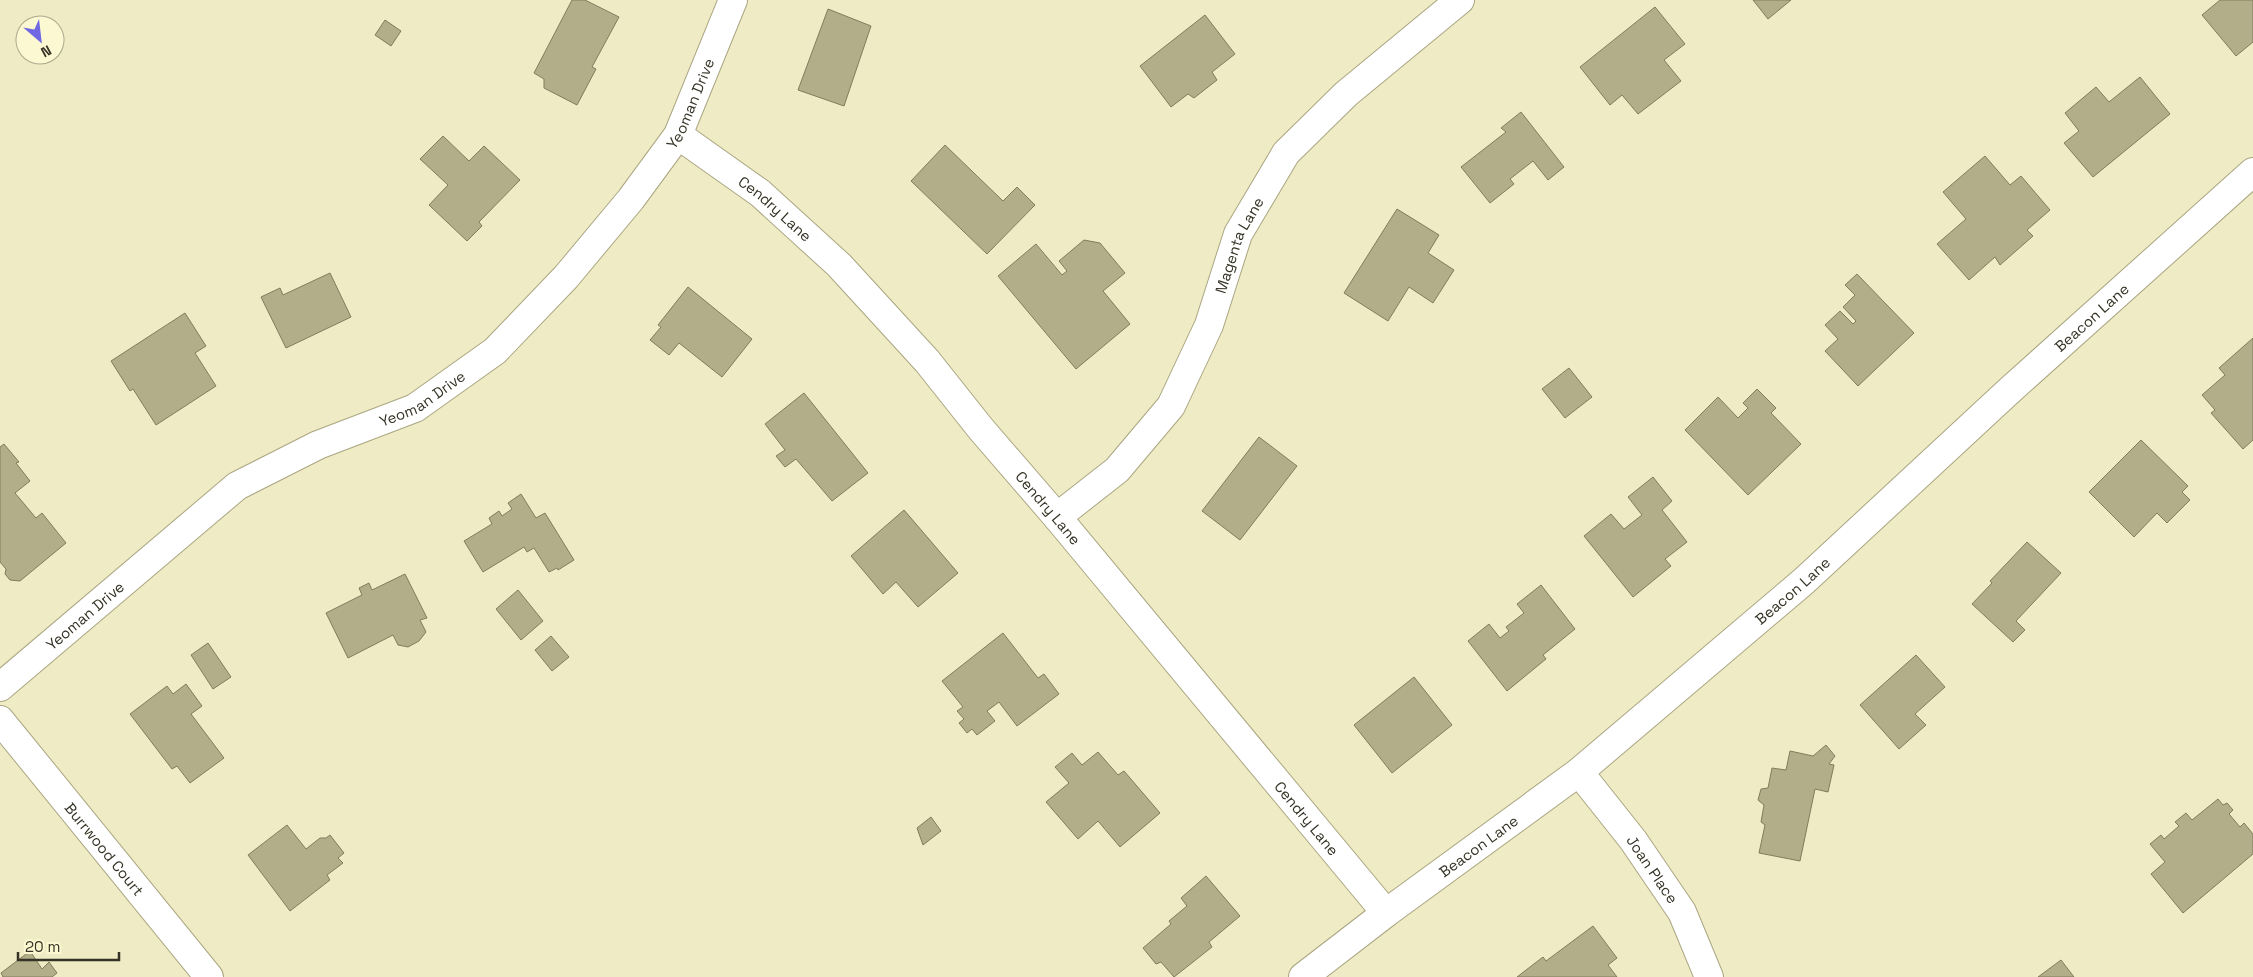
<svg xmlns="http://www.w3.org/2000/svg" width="2253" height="977" viewBox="0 0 2253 977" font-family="'Space Grotesk',sans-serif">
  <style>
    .building { fill: #b2ae8a; stroke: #817d5b }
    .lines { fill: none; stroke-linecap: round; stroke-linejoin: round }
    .street-casing { stroke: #aaa682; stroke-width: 30 }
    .street { stroke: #fff; stroke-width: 28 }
    .labels { text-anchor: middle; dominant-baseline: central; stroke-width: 4; stroke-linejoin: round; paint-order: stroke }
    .street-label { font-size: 15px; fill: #353325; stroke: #fcf8d2 }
  </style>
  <rect width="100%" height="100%" fill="#efebc5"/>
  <!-- building -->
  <g class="building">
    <polygon points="572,0 585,0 619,17 592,67 596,69 577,105 544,88 544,79 534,73"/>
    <polygon points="1753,0 1791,0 1768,19"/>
    <polygon points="2220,0 2253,0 2253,42 2236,56 2202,15"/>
    <polygon points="1655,7 1685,44 1664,60 1681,81 1638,114 1622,95 1610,105 1580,67"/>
    <polygon points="828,9 871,26 844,106 798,90"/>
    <polygon points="1205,15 1235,54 1212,72 1217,80 1194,98 1188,94 1171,107 1140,66"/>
    <polygon points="385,20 401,31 391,46 375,35"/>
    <polygon points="2140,77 2170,114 2093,177 2064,143 2079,131 2065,113 2096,87 2109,102"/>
    <polygon points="1521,112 1564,167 1548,180 1533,161 1510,179 1514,184 1490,203 1461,167 1506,132 1501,128"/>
    <polygon points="443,136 469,161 484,146 520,180 479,222 482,226 467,241 429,205 448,185 420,159"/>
    <polygon points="945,145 1003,201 1017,187 1035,205 987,254 911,181"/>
    <polygon points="1985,156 2010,185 2021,176 2050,210 2027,230 2033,236 2000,265 1995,257 1969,280 1937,244 1966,219 1943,192"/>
    <polygon points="1397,209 1439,235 1428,253 1454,270 1433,303 1409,287 1388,321 1344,293"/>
    <polygon points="1084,240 1100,243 1125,273 1103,291 1130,324 1076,369 998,276 1036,244 1062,275 1067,271 1059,261"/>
    <polygon points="330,273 351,317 286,348 261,297 280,288 283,295"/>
    <polygon points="1857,274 1914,333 1858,386 1825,351 1838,339 1825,325 1840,311 1853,324 1856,321 1843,307 1855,295 1845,285"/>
    <polygon points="688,287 752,339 722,377 679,343 669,355 650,340 661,327 658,325"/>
    <polygon points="185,313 206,346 195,353 216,386 156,425 133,389 130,391 111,361"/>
    <polygon points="2253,338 2253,440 2243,449 2211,413 2215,410 2202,395 2225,375 2219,368"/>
    <polygon points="1569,368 1592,397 1565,418 1542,389"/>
    <polygon points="1757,389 1776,408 1771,413 1801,444 1748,495 1685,430 1718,397 1738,418 1748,408 1743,403"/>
    <polygon points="804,393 868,473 832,501 796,459 785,467 776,456 785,450 765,424"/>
    <polygon points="1259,437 1297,466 1240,540 1202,511"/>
    <polygon points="2141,440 2188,486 2182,492 2190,500 2167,523 2157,513 2134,537 2089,492"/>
    <polygon points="4,444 19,462 16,463 30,481 15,493 36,518 42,513 66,543 20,581 10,580 5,574 6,569 0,562 0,447"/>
    <polygon points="1653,477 1672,501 1662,510 1687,542 1665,559 1671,566 1633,597 1584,536 1611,514 1624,529 1642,515 1628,497"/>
    <polygon points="521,494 536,518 545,513 574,560 558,570 557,568 549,572 534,548 527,552 524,547 483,572 464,541 492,524 489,518 499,511 502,516 512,509 508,503"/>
    <polygon points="904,510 958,573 918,607 896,582 883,594 851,556"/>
    <polygon points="2027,542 2061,573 2016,621 2025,630 2013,642 1972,604 1992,583 1990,581"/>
    <polygon points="405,574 427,618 420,620 426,632 419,641 408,647 398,645 393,635 348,658 326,613 362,595 359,588 369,583 372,590"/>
    <polygon points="1541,585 1575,629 1543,655 1546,659 1507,691 1468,641 1489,624 1500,638 1509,631 1506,627 1524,613 1517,604"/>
    <polygon points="518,590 543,621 521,640 496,609"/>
    <polygon points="1003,633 1038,678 1044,674 1059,694 1017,726 999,702 987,711 995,721 977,735 972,729 967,733 959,723 964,719 957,711 963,707 942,681"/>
    <polygon points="551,636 569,657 552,671 535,650"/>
    <polygon points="208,643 231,677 213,689 191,655"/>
    <polygon points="1916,655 1945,687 1915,714 1926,725 1899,749 1860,705"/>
    <polygon points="1414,677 1452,725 1392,773 1354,725"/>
    <polygon points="186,684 202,706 191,714 224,758 190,783 177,766 172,769 130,714 167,686 173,694"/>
    <polygon points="1826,745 1835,756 1829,764 1834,765 1828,792 1815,789 1800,861 1759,853 1765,825 1761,822 1764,805 1758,800 1761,789 1768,788 1772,768 1786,770 1790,751 1813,756"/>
    <polygon points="1098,752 1118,775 1124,771 1160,813 1120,847 1098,821 1078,839 1046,802 1069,783 1055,767 1072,753 1082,765"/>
    <polygon points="2218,799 2223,805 2227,803 2233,810 2229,814 2240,827 2244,823 2253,834 2253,854 2183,913 2151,874 2165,862 2150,844 2161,835 2164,839 2179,826 2175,822 2186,813 2192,820"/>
    <polygon points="931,817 941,831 923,845 917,828"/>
    <polygon points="287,825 306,849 320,838 326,838 330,835 344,853 338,858 343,863 327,875 330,880 290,911 248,855"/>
    <polygon points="1206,876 1240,916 1209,942 1212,947 1174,977 1161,962 1156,964 1143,948 1171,924 1169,921 1187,906 1181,898"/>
    <polygon points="1593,926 1617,958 1608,965 1617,977 1517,977 1543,957 1546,961"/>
    <polygon points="30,951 42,969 49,962 57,973 52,977 3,977 1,973"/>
    <polygon points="2061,960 2074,977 2038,977"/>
  </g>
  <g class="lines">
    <!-- street casing -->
    <g class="street-casing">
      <g id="street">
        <path id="s1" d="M678 135 760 193 839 265 927 361 981 429 1057 517 1386 913"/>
        <path id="s2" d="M1057 517 1117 470 1171 406 1209 325 1238 234 1286 153 1346 94 1460 0"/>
        <path id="s3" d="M0 687 237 486 318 445 415 408 495 351 566 277 631 199 678 135 733 0"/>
        <path id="s4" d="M0 720 209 977"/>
        <path id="s5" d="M1579 772 1633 840 1682 912 1709 977"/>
        <path id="s6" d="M1303 977 1386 913 1579 772 1804 581 2010 390 2253 172"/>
      </g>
    </g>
    <!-- street -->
    <use href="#street" class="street"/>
  </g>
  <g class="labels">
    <!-- street labels -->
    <g class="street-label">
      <text stroke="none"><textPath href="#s3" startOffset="921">Yeoman Drive</textPath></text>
      <text stroke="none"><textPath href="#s1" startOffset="122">Cendry Lane</textPath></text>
      <text stroke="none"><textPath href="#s2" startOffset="335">Magenta Lane</textPath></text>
      <text stroke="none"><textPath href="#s6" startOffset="1029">Beacon Lane</textPath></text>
      <text stroke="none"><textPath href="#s3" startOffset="516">Yeoman Drive</textPath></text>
      <text stroke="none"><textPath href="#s1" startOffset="528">Cendry Lane</textPath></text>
      <text stroke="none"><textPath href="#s6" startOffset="624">Beacon Lane</textPath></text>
      <text stroke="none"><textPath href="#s3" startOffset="111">Yeoman Drive</textPath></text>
      <text stroke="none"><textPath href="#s1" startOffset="932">Cendry Lane</textPath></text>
      <text stroke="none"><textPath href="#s6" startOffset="219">Beacon Lane</textPath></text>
      <text stroke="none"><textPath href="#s4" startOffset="166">Burrwood Court</textPath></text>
      <text stroke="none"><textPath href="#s5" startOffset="122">Joan Place</textPath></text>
    </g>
  </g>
  <!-- north arrow -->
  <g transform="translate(40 40) rotate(152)"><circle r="24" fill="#fcf8d2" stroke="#aca98d"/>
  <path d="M0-4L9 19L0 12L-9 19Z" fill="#6f68e2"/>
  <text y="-8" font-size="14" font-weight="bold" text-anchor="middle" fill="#353325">N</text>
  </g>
  <!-- scale -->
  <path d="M18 952v8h101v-8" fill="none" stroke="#353325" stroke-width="2.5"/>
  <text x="25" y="952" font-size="15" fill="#353325" stroke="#fcf8d2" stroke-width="4" paint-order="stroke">20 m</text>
</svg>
